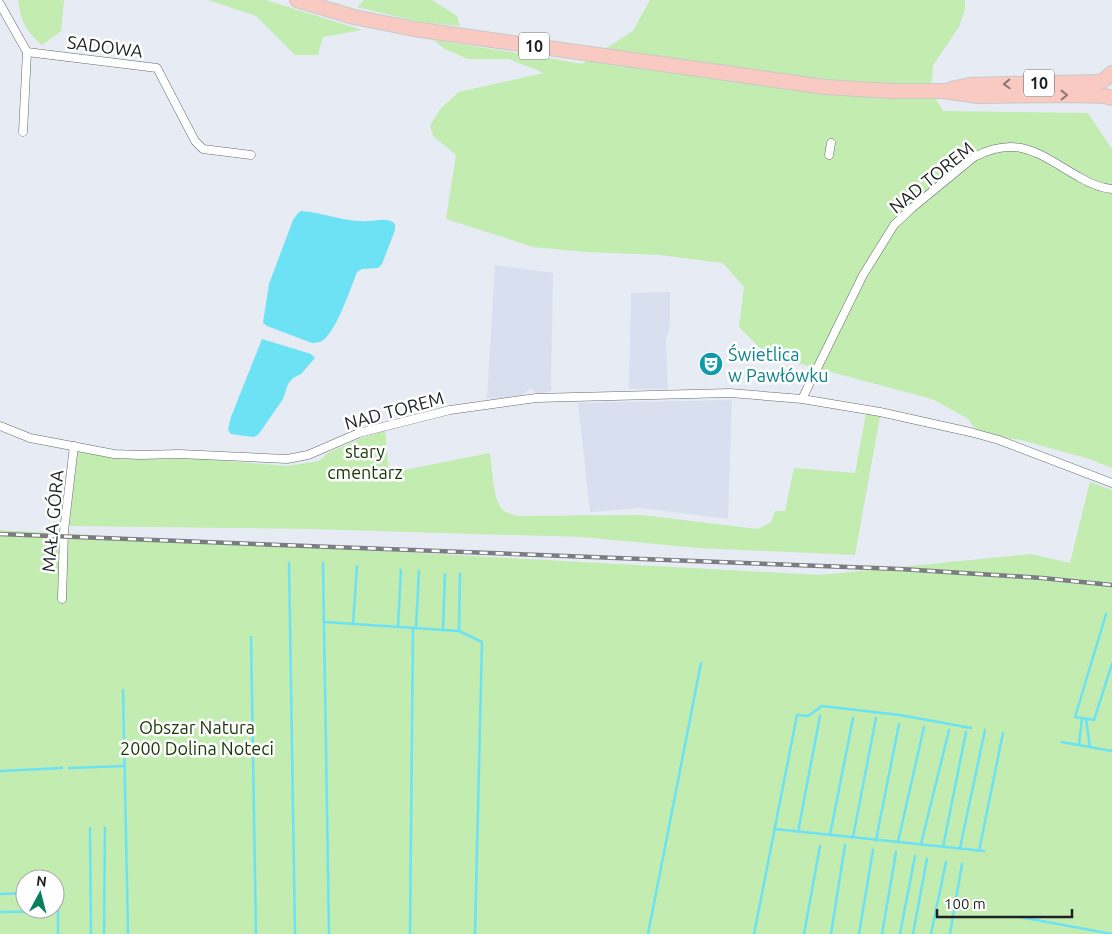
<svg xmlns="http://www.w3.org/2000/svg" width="1112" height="934" viewBox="0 0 1112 934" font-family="Ubuntu,sans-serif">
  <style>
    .built { fill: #d8e0ef }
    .green { fill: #c2ecb0; fill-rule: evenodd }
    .water { fill: #6de2f5 }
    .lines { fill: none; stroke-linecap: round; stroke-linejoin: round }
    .stream { stroke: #6de2f5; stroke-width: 2.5 }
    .street-casing { stroke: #656970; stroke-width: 9 }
    .highway-casing { stroke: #c9c9ca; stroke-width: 16 }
    .street { stroke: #fff; stroke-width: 8 }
    .highway { stroke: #f9cac1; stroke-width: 14 }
    .rail-casing { stroke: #7a7c82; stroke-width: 4.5 }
    .rail { stroke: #fff; stroke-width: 2.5; stroke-dasharray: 8; stroke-linecap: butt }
    .oneway { stroke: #8c7572 }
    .labels { text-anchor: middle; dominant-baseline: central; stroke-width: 5; stroke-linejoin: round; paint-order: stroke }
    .shield { fill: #fff; stroke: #626365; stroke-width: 1 }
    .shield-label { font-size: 16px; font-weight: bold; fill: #1f2023 }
    .street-label { font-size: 18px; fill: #1f2023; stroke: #fff }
    .culture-label { font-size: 18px; fill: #0d838f; stroke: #fff; text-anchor: start }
    .park-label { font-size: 18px; fill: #193806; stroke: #fff }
  </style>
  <rect width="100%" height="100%" fill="#e7ebf3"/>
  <!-- built -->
  <g class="built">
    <polygon points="495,265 553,273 551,391 537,394 531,388 520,396 487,399"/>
    <polygon points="670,292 670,325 666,341 668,389 629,389 631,293"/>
    <polygon points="732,400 728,519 640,508 590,512 578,403"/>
  </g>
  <!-- green -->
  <g class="green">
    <path d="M18 0H64L61 31 42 45C25 30 21 22 18 0Z"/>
    <polygon points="208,0 266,0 362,30 323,37 318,55 295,55 256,16"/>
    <polygon points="364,0 432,0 457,16 460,26 419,22 357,7"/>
    <polygon points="650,0 965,0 965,9 959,27 933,65 931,91 943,111 1088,113 1112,149 1112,468 1089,459 1021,440 997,436 977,431 967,418 932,399 767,355 739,327 744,287 723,263 660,255 587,252 533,247 446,219 456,155 433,136 430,125 441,108 459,92 544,73 509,59 468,59 445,49 433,40 543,57 582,64 633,31"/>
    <path d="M866 413 880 416 855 555 699 548 582 537 309 529 69 526 78 450 103 456 134 459 191 458 287 466 319 461 328 453 359 439 385 431 389 473 490 453C492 467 493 501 503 510 507 514 513 514 518 516L641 515 758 529 771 522 775 511H785L794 468 855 473Z"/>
    <path d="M1090 482 1112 490V934H0V530L820 575 1031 554 1070 563ZM25 879H55V909H25Z"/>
  </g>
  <!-- water -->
  <g class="water">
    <path d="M301 211C323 212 346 223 369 221 379 221 387 217 395 224V230L382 264 378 268 362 269 357 272C351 287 335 336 320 342 320 342 313 343 312 343L267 326 263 323 269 284 293 220 298 213Z"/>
    <polygon points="262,339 311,354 315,358 301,374 293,378 288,384 283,399 258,435 253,437 231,434 228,430 231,417"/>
  </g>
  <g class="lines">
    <!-- stream -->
    <g class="stream">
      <polyline points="289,563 295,934"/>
      <polyline points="323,563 329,934"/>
      <polyline points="325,622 459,631 482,642 475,934"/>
      <polyline points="353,624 357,566"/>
      <polyline points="398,626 401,570"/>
      <polyline points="416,628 419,571"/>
      <polyline points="443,630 445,574"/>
      <polyline points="459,631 460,574"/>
      <polyline points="251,637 256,934"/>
      <polyline points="123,690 128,934"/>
      <polyline points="1082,718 1094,720 1112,664"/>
      <polyline points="1086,719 1090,747"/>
      <polyline points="1062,742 1112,751"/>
      <polyline points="1079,745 1082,718 1075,717 1106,614"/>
      <polyline points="69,768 125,766"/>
      <polyline points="0,771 62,768"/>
      <polyline points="90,828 91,934"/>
      <polyline points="775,829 984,851"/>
      <polyline points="798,832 820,716"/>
      <polyline points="830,835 853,718"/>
      <polyline points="853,837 876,718"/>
      <polyline points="876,840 899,724"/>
      <polyline points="898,842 924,727"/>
      <polyline points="921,844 949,730"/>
      <polyline points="943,847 966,732"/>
      <polyline points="960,848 985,730"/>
      <polyline points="979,851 1003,733"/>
      <polyline points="55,893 58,893 58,934"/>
      <polyline points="0,894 25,893"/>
      <polyline points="0,912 58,911"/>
      <polyline points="1020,917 1112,934"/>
      <polyline points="104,934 105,828"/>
      <polyline points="410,934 413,628"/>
      <polyline points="648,934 701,663"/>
      <polyline points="754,934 797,715 808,716 822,706 900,715 971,728"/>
      <polyline points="804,934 820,846"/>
      <polyline points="831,934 845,845"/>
      <polyline points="859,934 873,850"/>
      <polyline points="882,934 896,852"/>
      <polyline points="900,934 915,856"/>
      <polyline points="913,934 927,859"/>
      <polyline points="931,934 946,862"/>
      <polyline points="950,934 962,864"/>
    </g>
    <!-- street casing -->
    <g class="street-casing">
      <g id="street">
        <polyline points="0,4 27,52 23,132"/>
        <polyline points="27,52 157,68 195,141 203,149 251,155"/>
        <polyline points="829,155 831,143"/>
        <path d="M802 399 863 275 894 225 912 208 974 157C1020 134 1040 155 1079 177 1089 183 1100 188 1112 189"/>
        <polyline points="0,426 30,438 114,454 141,455 179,454 287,459 308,455 359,433 450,410 536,398 730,393 802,399 880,412 970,432 999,440 1112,483"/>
        <polyline points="62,599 64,531 74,446"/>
      </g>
    </g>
    <!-- highway casing -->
    <g class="highway-casing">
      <g id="highway">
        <polyline points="297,0 354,17 414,29 825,87 893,91 943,91 978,96 1068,95 1105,96 1112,98"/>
        <polyline points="951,89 970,85 1098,82 1104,80 1112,73"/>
      </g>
    </g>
    <!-- street -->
    <use href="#street" class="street"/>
    <!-- highway -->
    <use href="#highway" class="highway"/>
    <!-- rail casing -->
    <g class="rail-casing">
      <polyline id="rail" points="0,534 900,569 1042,578 1112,585"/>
    </g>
    <!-- rail -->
    <use href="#rail" class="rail"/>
  </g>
  <!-- one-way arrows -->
  <defs><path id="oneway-chevron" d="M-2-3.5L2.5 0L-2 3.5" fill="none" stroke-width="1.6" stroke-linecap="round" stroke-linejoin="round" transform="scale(1.25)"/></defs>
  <g class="oneway">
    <use href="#oneway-chevron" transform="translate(1007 84) rotate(178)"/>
    <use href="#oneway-chevron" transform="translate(1064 95) rotate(-1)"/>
  </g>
  <!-- icons -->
  <defs>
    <g id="theatre-disc" transform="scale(1.25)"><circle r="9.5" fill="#0f9aa8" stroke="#fff"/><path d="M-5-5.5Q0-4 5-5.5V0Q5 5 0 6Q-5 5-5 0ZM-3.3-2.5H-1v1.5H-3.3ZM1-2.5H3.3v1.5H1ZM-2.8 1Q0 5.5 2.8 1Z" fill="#fff"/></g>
  </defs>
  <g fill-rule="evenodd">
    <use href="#theatre-disc" x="711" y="364"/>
  </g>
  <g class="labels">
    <!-- shield labels -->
    <g class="shield">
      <rect x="519" y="32.5" width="30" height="27" rx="4"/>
      <rect x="1024" y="69.5" width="30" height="27" rx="4"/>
    </g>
    <g class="shield-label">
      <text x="534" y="46">10</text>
      <text x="1039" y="83">10</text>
    </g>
    <!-- street labels -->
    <g class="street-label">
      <text transform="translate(105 46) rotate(7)">SADOWA</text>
      <text transform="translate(931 177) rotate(-39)">NAD TOREM</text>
      <text transform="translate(394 410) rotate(-15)">NAD TOREM</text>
      <text transform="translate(52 521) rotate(-85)">MAŁA GÓRA</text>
    </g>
    <!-- culture labels -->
    <g class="culture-label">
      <text x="728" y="354">Świetlica<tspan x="728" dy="21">w Pawłówku</tspan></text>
    </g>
    <!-- park labels -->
    <g class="park-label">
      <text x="365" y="451">stary<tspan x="365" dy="21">cmentarz</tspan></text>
      <text x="197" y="727">Obszar Natura<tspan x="197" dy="21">2000 Dolina Noteci</tspan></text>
    </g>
  </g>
  <!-- north arrow -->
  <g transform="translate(40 894) rotate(7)"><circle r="24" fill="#ffffff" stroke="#a5a6a7"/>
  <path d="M0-4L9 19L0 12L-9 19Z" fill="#08805e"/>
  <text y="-8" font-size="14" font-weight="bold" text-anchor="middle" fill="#1f2023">N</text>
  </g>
  <!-- scale -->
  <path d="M937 909v8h135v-8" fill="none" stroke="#1f2023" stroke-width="2.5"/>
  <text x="944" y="909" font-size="15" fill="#1f2023" stroke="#ffffff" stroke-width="4" paint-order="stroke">100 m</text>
</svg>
